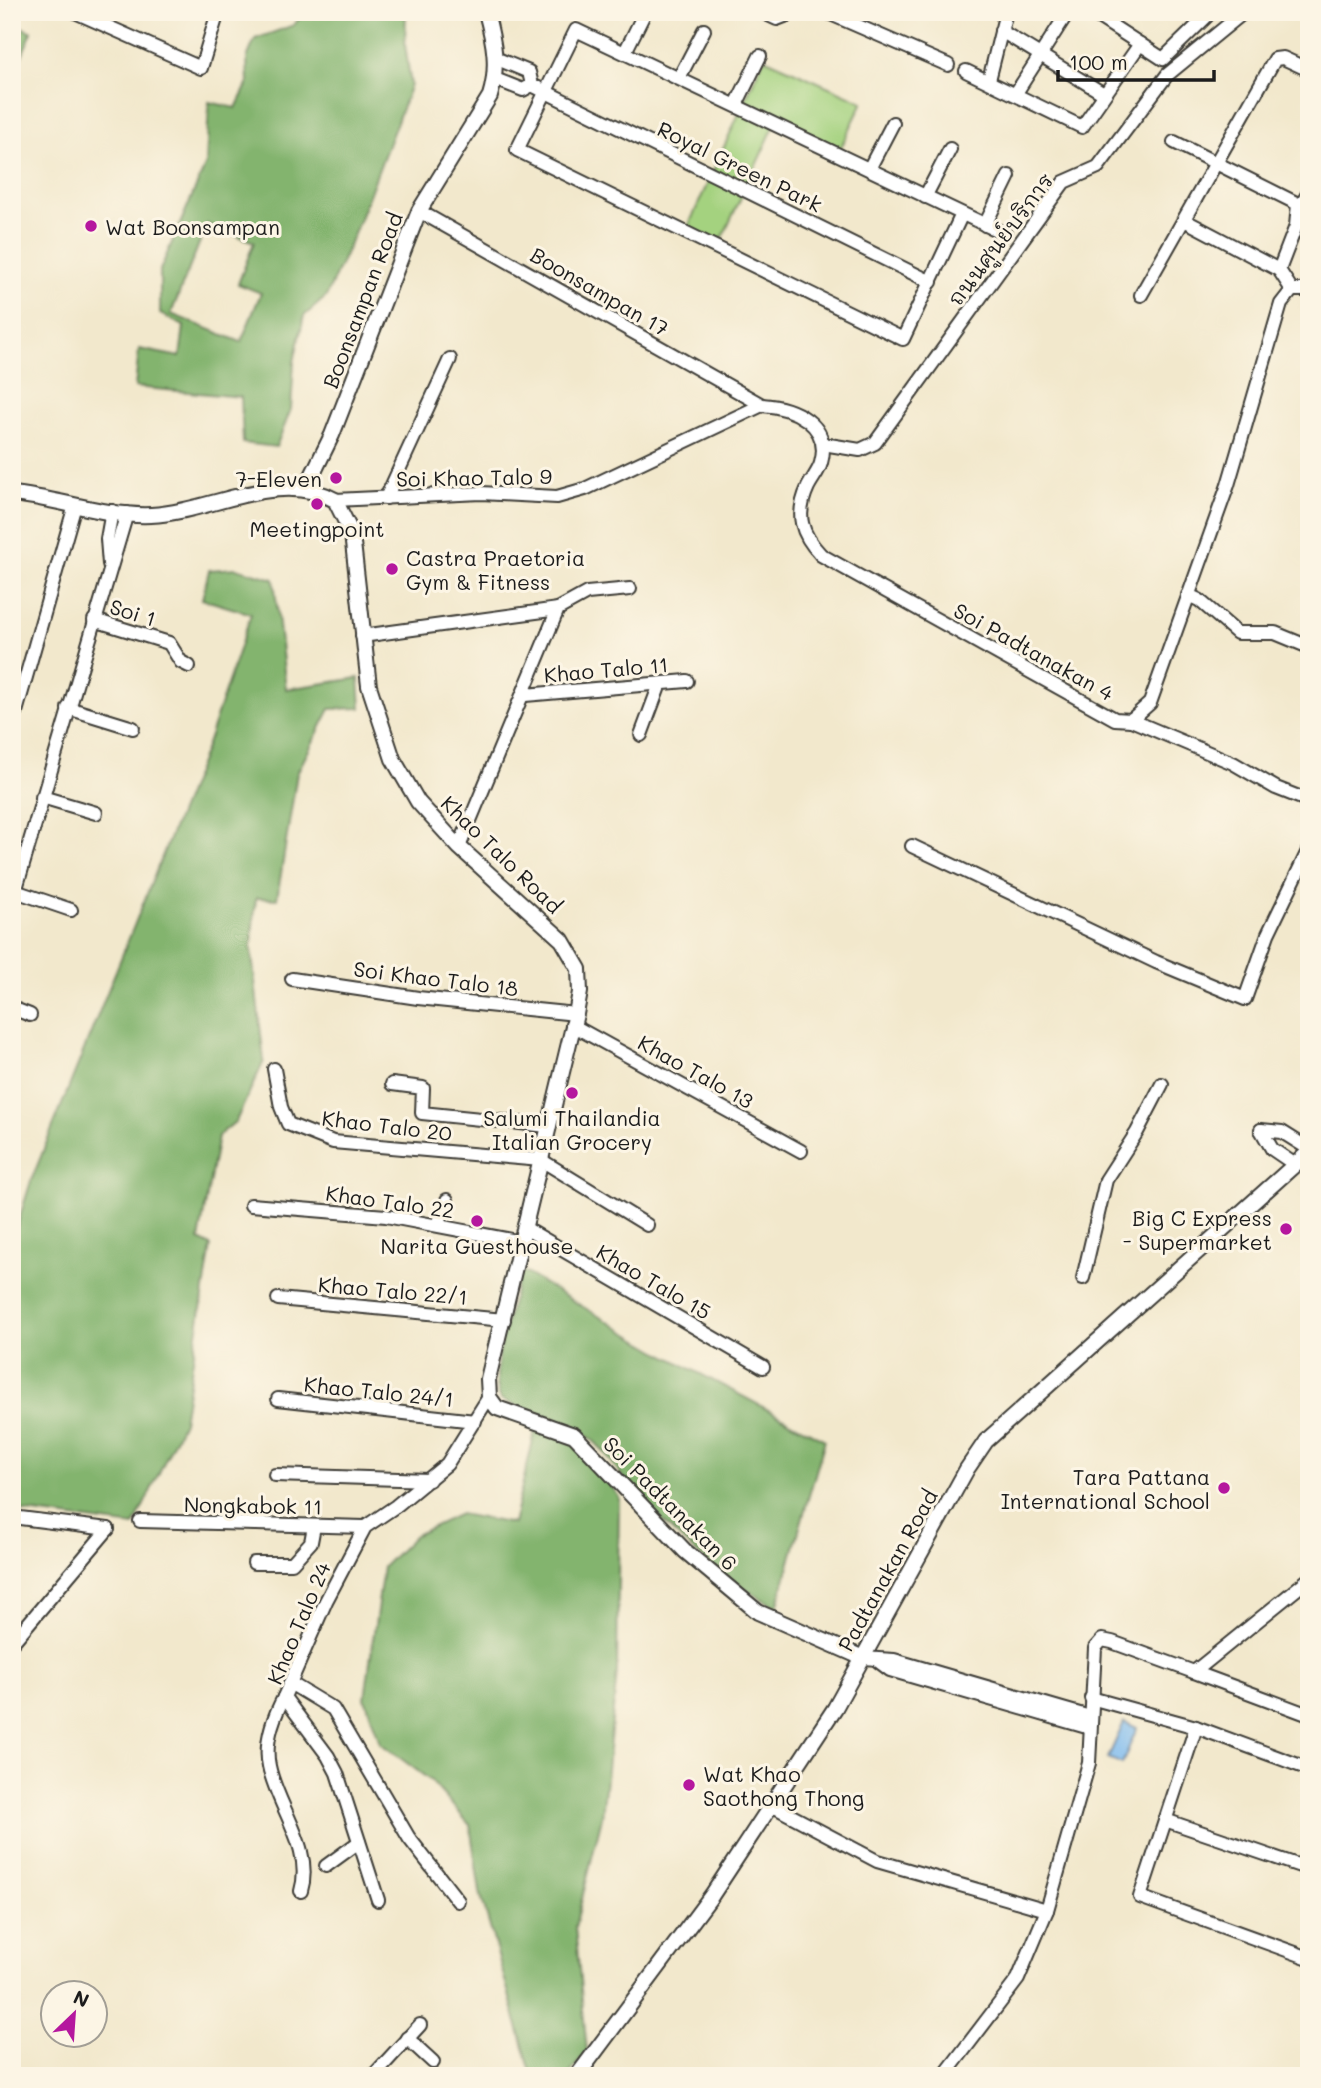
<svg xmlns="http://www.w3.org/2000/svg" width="1321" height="2088" viewBox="0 0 1321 2088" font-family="Mali,'Playpen Sans Thai',sans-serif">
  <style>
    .green { fill: #a4d27f; stroke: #60774e; stroke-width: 2 }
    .forest { fill: #83b46e; stroke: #506845; stroke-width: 2; fill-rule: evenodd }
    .water { fill: #7cbaef; stroke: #4c6b86; stroke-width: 2 }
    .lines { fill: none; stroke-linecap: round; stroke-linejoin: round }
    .minor-casing { stroke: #3c3b36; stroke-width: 16 }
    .tertiary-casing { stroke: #3c3b36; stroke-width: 18 }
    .minor { stroke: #fff; stroke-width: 12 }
    .tertiary { stroke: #fff; stroke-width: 14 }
    .poi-dot { fill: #b5179e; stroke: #fcf5e5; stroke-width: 2.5 }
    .labels { text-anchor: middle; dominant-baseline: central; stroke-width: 6; stroke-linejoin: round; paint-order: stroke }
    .street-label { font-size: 21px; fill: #1c1c1c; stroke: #fcf5e5 }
    .poi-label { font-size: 21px; fill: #1c1c1c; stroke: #fcf5e5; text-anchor: start }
  </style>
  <rect width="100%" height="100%" fill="#fcf5e5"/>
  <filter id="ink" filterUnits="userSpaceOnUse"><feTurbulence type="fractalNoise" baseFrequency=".0143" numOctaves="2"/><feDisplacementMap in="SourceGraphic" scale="14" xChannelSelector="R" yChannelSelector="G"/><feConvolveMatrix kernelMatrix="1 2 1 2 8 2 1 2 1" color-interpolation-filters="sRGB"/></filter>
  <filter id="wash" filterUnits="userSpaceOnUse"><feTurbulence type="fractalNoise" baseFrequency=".00686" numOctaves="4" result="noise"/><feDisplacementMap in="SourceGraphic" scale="28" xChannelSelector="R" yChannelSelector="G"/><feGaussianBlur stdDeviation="1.57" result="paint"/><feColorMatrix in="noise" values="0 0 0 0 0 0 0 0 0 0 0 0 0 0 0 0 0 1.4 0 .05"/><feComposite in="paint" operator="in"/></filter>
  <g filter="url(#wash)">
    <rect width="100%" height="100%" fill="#f2e8cc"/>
    <!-- green -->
    <polygon class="green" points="764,58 863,102 839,151 776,122 719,245 687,229"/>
    <!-- forest -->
    <g class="forest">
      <path d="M304 12H406L405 45 411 85 354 234 326 297 304 316 294 362 291 409 276 447 243 443 241 397 135 387 139 349 180 357 184 326 160 314V270L206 164 209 102 236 108 248 83 247 58 255 39 294 25ZM207 224 254 242 238 284 261 293 241 342 171 314Z"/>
      <polygon points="12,23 32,32 12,78"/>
      <polygon points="236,568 274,579 286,689 359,678 361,708 330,709 297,773 277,899 256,898 251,946 264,1061 236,1121 218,1136 199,1240 211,1246 183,1422 134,1526 12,1510 12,1242 31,1181 205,750 251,614 202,599 209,570"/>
      <path d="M521 1270 661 1353 825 1440 777 1607C722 1580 676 1537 635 1492 619 1476 608 1452 590 1438 565 1418 530 1414 501 1399 487 1371 513 1302 521 1270Z"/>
      <polygon points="536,1428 572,1442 602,1472 619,1497 617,1673 602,1817 575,1927 587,2051 568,2076 532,2076 480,1892 470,1825 431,1781 380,1743 365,1698 383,1567 415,1535 460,1514 513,1524"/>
    </g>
    <!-- water -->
    <polygon class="water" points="1124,1722 1137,1728 1122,1764 1108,1758"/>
  </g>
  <g filter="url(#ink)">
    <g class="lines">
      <!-- minor casing -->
      <g class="minor-casing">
        <g id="minor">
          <polyline points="75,12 201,68 218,12"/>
          <polyline points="762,12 777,19 795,12"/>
          <polyline points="826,12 948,65"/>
          <polyline points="1091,12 1163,59 1207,16 1203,12"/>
          <polyline points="1001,31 1104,94"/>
          <polyline points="625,52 645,12"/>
          <polyline points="495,58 529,72 532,85"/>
          <polyline points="966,71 1082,127 1140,44"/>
          <polyline points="679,78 704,30"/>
          <polyline points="495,79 523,90 532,85"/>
          <polyline points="989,80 1006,12"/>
          <polyline points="532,85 931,282"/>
          <polyline points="1016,93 1068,12"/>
          <polyline points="736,105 760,56"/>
          <polyline points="1174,142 1298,204 1296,226 1279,270 1292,290"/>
          <polyline points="869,169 893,123"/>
          <polyline points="925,197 950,149"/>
          <polyline points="1300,207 1309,192"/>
          <path d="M419 211 762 405C793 407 832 424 821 463 819 471 812 479 808 487 795 515 801 534 821 555L1115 719 1131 720 1150 703 1228 485 1281 304 1292 290H1309"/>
          <polyline points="962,214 903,339 517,150 576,30 1005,234"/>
          <polyline points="1184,220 1279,270"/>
          <polyline points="985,225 1009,176"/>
          <polyline points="1141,295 1275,59 1283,58 1309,70"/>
          <polyline points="823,444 860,450 875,443 1064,182 1098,167 1167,75 1244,12"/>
          <polyline points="386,498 450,359"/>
          <polyline points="335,500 481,493 557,497 585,489 762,405"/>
          <polyline points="109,564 107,539 112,511"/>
          <polyline points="1188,595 1199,600 1237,633 1275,633 1309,647"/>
          <polyline points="94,620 169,643 181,662 189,666"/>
          <polyline points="362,636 558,609"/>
          <polyline points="525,695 687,681"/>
          <polyline points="68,708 133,728"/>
          <polyline points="1131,720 1233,763 1276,788 1309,801"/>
          <polyline points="12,726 75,505"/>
          <polyline points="641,735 660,684"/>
          <polyline points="42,797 96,813"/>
          <polyline points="912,846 1156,962 1245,999 1268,934 1309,849"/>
          <polyline points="459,847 558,609 587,593 630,589"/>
          <polyline points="15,891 71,910"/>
          <polyline points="12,902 127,513"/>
          <polyline points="292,979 418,998 576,1014"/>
          <polyline points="12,1008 30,1015"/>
          <polyline points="572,1025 801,1151"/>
          <polyline points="274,1069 281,1107 288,1124 333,1142 541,1160 647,1225"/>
          <polyline points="392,1084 423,1088 422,1113 548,1126"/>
          <polyline points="1261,1130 1282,1132 1309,1149"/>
          <polyline points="1261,1130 1272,1149 1294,1164"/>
          <polyline points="251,1205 386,1216 522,1242"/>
          <polyline points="438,1225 447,1200"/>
          <polyline points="525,1228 763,1367"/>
          <polyline points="1083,1278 1106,1180 1137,1132 1162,1084"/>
          <polyline points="278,1299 504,1320"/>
          <polyline points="278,1399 475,1421"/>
          <polyline points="275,1475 429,1480"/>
          <polyline points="12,1517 108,1529"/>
          <polyline points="140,1521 365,1527"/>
          <polyline points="254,1563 292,1563 311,1542 314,1526"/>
          <polyline points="12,1643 108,1529"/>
          <polyline points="863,1658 894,1660 1090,1717"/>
          <polyline points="878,1661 890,1670 1090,1728"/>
          <polyline points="1194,1672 1309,1715"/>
          <polyline points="290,1683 333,1709 409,1838 458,1901"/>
          <path d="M284 1697C274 1716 264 1743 269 1766 277 1807 314 1848 301 1891"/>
          <polyline points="1091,1698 1196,1727 1309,1769"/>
          <polyline points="1196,1727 1140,1897 1309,1958"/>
          <polyline points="771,1805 877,1861 1047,1910"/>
          <polyline points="1165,1820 1309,1869"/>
          <polyline points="326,1866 359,1842"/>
          <polyline points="378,1900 337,1773 328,1756 284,1697 326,1601 365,1527 396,1506 447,1464 489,1397"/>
          <polyline points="407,2038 433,2062"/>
          <polyline points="373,2076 420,2025"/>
          <polyline points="944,2076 1018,1979 1047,1910 1089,1763 1095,1648 1102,1640 1112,1642 1194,1672 1309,1579"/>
        </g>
      </g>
      <!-- tertiary casing -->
      <g class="tertiary-casing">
        <g id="tertiary">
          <path d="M305 490 332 435 419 211 490 96C499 67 494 42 486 12"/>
          <path d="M12 494C58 498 104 517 151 515 211 512 278 469 335 500L352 534 369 686 393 759 418 802 459 847 562 940 579 969 580 992 576 1014 488 1379 489 1397 497 1408 574 1435 685 1551 758 1612 863 1658"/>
          <polyline points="577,2076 712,1895 835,1708 967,1469 986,1441 1309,1152"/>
        </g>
      </g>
      <!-- minor -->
      <use href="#minor" class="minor"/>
      <!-- tertiary -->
      <use href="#tertiary" class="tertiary"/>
    </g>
  </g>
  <!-- markers -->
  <g class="poi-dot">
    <circle cx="91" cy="226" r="7"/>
    <circle cx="336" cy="478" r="7"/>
    <circle cx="317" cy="504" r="7"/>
    <circle cx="392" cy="569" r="7"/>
    <circle cx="572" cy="1093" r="7"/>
    <circle cx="477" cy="1221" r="7"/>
    <circle cx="1286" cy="1229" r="7"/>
    <circle cx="1224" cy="1488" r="7"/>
    <circle cx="689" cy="1785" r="7"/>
  </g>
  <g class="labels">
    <!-- street labels -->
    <g class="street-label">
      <text transform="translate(740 166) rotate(26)">Royal Green Park</text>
      <text transform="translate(1000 239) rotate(-53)">ถนนศูนย์บริการ</text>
      <text transform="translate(600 291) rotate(30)">Boonsampan 17</text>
      <text transform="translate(362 300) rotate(-69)">Boonsampan Road</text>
      <text transform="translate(474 477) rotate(-1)">Soi Khao Talo 9</text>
      <text transform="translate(133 612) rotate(17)">Soi 1</text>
      <text transform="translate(1034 651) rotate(29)">Soi Padtanakan 4</text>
      <text transform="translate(606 669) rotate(-5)">Khao Talo 11</text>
      <text transform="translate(502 854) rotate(44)">Khao Talo Road</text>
      <text transform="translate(436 978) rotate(7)">Soi Khao Talo 18</text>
      <text transform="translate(696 1071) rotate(29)">Khao Talo 13</text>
      <text transform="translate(387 1125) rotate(7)">Khao Talo 20</text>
      <text transform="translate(390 1201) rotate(8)">Khao Talo 22</text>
      <text transform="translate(654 1281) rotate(30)">Khao Talo 15</text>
      <text transform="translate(393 1290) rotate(5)">Khao Talo 22/1</text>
      <text transform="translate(379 1391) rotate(6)">Khao Talo 24/1</text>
      <text transform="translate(671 1503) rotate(45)">Soi Padtanakan 6</text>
      <text transform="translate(253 1505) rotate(1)">Nongkabok 11</text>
      <text transform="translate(887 1570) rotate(-61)">Padtanakan Road</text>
      <text transform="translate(298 1623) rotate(-67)">Khao Talo 24</text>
    </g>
    <!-- poi labels -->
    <g class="poi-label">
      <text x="105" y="226">Wat Boonsampan</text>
      <text x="322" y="478" text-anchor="end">7-Eleven</text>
      <text x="317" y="528" text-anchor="middle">Meetingpoint</text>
      <text x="406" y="557">Castra Praetoria<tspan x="406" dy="24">Gym &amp; Fitness</tspan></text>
      <text x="572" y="1117" text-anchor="middle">Salumi Thailandia<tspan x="572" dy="24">Italian Grocery</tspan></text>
      <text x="1272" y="1217" text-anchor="end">Big C Express<tspan x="1272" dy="24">- Supermarket</tspan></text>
      <text x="477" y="1245" text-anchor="middle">Narita Guesthouse</text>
      <text x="1210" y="1476" text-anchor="end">Tara Pattana<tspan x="1210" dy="24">International School</tspan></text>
      <text x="703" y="1773">Wat Khao<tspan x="703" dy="24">Saothong Thong</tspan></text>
    </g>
  </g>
  <!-- margin -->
  <rect width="1321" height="2088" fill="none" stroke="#fcf5e5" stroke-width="42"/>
  <!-- north arrow -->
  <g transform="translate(74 2014) rotate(25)"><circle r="33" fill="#fcf5e5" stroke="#a29e95" stroke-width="2"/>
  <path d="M0-5L12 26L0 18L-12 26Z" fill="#b5179e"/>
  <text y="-10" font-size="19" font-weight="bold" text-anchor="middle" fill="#1c1c1c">N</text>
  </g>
  <!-- scale -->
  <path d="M1058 70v10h156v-10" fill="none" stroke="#1c1c1c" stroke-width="3.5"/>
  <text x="1069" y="70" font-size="21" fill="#1c1c1c" stroke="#fcf5e5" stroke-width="5" paint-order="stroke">100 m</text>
</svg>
